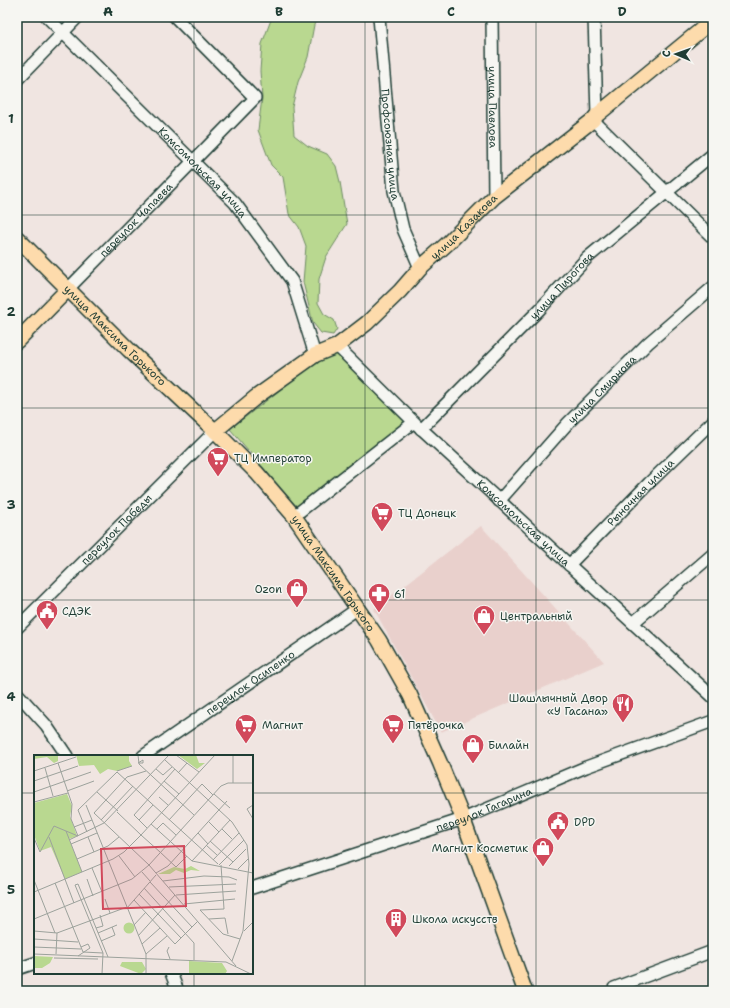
<svg xmlns="http://www.w3.org/2000/svg" width="730" height="1008" viewBox="0 0 730 1008" font-family="'Shantell Sans',sans-serif">
  <style>
    .built { fill: #e9d0cc }
    .green { fill: #b9d890; stroke: #6c8a62 }
    .lines { fill: none; stroke-linecap: round; stroke-linejoin: round }
    .minor-casing { stroke: #1f3d34; stroke-width: 14 }
    .major-casing { stroke: #1f3d34; stroke-width: 17 }
    .minor { stroke: #f6f6f2; stroke-width: 11 }
    .major { stroke: #fddbac; stroke-width: 14 }
    .grid { fill: none; stroke: #1f3d34; stroke-width: 1; stroke-opacity: 0.55 }
    .labels { text-anchor: middle; dominant-baseline: central; stroke-width: 3; stroke-linejoin: round; paint-order: stroke }
    .street-label { font-size: 11px; fill: #1f3d34; stroke: #f6f6f2 }
    .poi-label { font-size: 11px; fill: #1f3d34; stroke: #f6f6f2; text-anchor: start }
    .inset-road { fill: none; stroke: #9ca29c; stroke-width: 1 }
    .view { fill: #d1495b; fill-opacity: 0.15; stroke: #d1495b; stroke-width: 2 }
    .inset-edge { fill: none; stroke: #1f3d34; stroke-width: 2 }
    .neatline { fill: none; stroke: #1f3d34; stroke-width: 1.5 }
    .grid-label { font-size: 13px; text-anchor: middle; font-weight: bold; fill: #1f3d34 }
  </style>
  <rect width="100%" height="100%" fill="#f0e5e1"/>
  <filter id="ink" filterUnits="userSpaceOnUse"><feTurbulence type="fractalNoise" baseFrequency=".025" numOctaves="2"/><feDisplacementMap in="SourceGraphic" scale="8" xChannelSelector="R" yChannelSelector="G"/><feConvolveMatrix kernelMatrix="1 2 1 2 8 2 1 2 1" color-interpolation-filters="sRGB"/></filter>
  <g filter="url(#ink)">
    <!-- built -->
    <polygon class="built" points="481,526 604,662 441,732 374,609"/>
    <!-- green -->
    <g class="green">
      <polygon points="272,17 318,17 314,25 308,57 298,82 292,107 294,135 308,146 327,154 336,166 340,182 347,224 326,257 319,279 318,303 324,314 334,320 337,329 333,335 321,333 313,323 303,282 306,246 299,227 289,214 283,177 271,165 258,130 262,98 260,71 262,44"/>
      <polygon points="337,354 407,424 298,508 230,429 325,355"/>
    </g>
    <g class="lines">
      <!-- minor casing -->
      <g class="minor-casing">
        <g id="minor">
          <path id="s1" d="M47 17 235 203 292 281 315 355"/>
          <path id="s2" d="M379 17 394 191 403 229 420 268"/>
          <path id="s3" d="M492 17 494 197"/>
          <polyline points="594,17 597,115"/>
          <polyline points="17,80 78,17"/>
          <polyline points="593,120 713,238"/>
          <path id="s4" d="M68 289 255 98 175 17"/>
          <path id="s5" d="M337 346 414 422 713 697"/>
          <path id="s6" d="M421 429 540 309 587 258 713 154"/>
          <path id="s7" d="M499 501 568 423 648 343 713 287"/>
          <polyline points="294,516 414,422"/>
          <path id="s8" d="M569 565 649 483 713 421"/>
          <polyline points="633,623 713,554"/>
          <path id="s9" d="M17 628 215 431"/>
          <polyline points="17,693 46,725 67,756"/>
          <path id="s10" d="M143 756 357 609"/>
          <path id="s11" d="M252 888 463 819 586 767 713 721"/>
          <polyline points="17,969 35,963"/>
          <polyline points="171,973 178,991"/>
          <polyline points="614,988 713,951"/>
        </g>
      </g>
      <!-- major casing -->
      <g class="major-casing">
        <g id="major">
          <path id="s12" d="M17 238 129 350 215 431 257 473 294 516 379 640 410 695 440 763 463 819 525 991"/>
          <polyline points="17,341 68,289"/>
          <path id="s13" d="M215 431 256 397 315 355 337 346 367 323 400 291 420 268 447 244 494 197 593 120 597 115 713 20"/>
        </g>
      </g>
      <!-- minor -->
      <use href="#minor" class="minor"/>
      <!-- major -->
      <use href="#major" class="major"/>
    </g>
  </g>
  <!-- grid -->
  <path class="grid" d="M194 17V756M365 17V991M536 17V991M17 215H713M17 408H713M17 600H713M17 793H35M252 793H713M194 973V991"/>
  <!-- icons -->
  <defs>
    <g id="supermarket-pin" transform="scale(1.15)"><path d="M0 17L-7.5 6A9.5 9.5 0 1 1 7.5 6Z" fill="#d1495b" stroke="#f6f6f2"/><path d="M-6-5.5h2.5l.6 2H6L4.5 2H-2.5L-4.4-4H-6ZM-1.5 3.2a1.3 1.3 0 1 0 .1 0ZM3 3.2a1.3 1.3 0 1 0 .1 0Z" fill="#fff"/></g>
    <g id="shop-pin" transform="scale(1.15)"><path d="M0 17L-7.5 6A9.5 9.5 0 1 1 7.5 6Z" fill="#d1495b" stroke="#f6f6f2"/><path d="M-5-2.5h2.3a2.7 3.5 0 0 1 5.4 0H5L5.5 6h-11ZM-1.5-2.5h3a1.5 2.3 0 0 0-3 0Z" fill="#fff"/></g>
    <g id="pharmacy-pin" transform="scale(1.15)"><path d="M0 17L-7.5 6A9.5 9.5 0 1 1 7.5 6Z" fill="#d1495b" stroke="#f6f6f2"/><path d="M-2-6h4v4h4v4h-4v4h-4v-4h-4v-4h4Z" fill="#fff"/></g>
    <g id="civic-pin" transform="scale(1.15)"><path d="M0 17L-7.5 6A9.5 9.5 0 1 1 7.5 6Z" fill="#d1495b" stroke="#f6f6f2"/><path d="M-.6-6.5H3V-4.5H.6V-3L4-1V1h2V6H-6V1h2V-1L-.6-3ZM-1.2 2.5V6h2.4V2.5Z" fill="#fff"/></g>
    <g id="restaurant-pin" transform="scale(1.15)"><path d="M0 17L-7.5 6A9.5 9.5 0 1 1 7.5 6Z" fill="#d1495b" stroke="#f6f6f2"/><path d="M-5-6h1v4h1v-4h1v4h1v-4h1v5L-1.5 .5V6h-2V.5L-5-1ZM5-6V6H3V1.5H1.5Q1.5-4 5-6Z" fill="#fff"/></g>
    <g id="building-pin" transform="scale(1.15)"><path d="M0 17L-7.5 6A9.5 9.5 0 1 1 7.5 6Z" fill="#d1495b" stroke="#f6f6f2"/><path d="M-4-6H4V6H1V3H-1V6H-4ZM-2.5-4.3h1.7v1.8h-1.7ZM.8-4.3h1.7v1.8H.8ZM-2.5-1h1.7V.8h-1.7ZM.8-1h1.7V.8H.8Z" fill="#fff"/></g>
  </defs>
  <g fill-rule="evenodd">
    <use href="#supermarket-pin" x="218" y="458"/>
    <use href="#supermarket-pin" x="382" y="513"/>
    <use href="#shop-pin" x="297" y="589"/>
    <use href="#pharmacy-pin" x="379" y="594"/>
    <use href="#civic-pin" x="47" y="611"/>
    <use href="#shop-pin" x="484" y="616"/>
    <use href="#restaurant-pin" x="623" y="704"/>
    <use href="#supermarket-pin" x="246" y="725"/>
    <use href="#supermarket-pin" x="393" y="725"/>
    <use href="#shop-pin" x="473" y="745"/>
    <use href="#civic-pin" x="558" y="822"/>
    <use href="#shop-pin" x="543" y="848"/>
    <use href="#building-pin" x="396" y="919"/>
  </g>
  <g class="labels">
    <!-- street labels -->
    <g class="street-label">
      <text stroke="none"><textPath href="#s3" startOffset="90">улица Павлова</textPath></text>
      <text stroke="none"><textPath href="#s2" startOffset="128">Профсоюзная улица</textPath></text>
      <text stroke="none"><textPath href="#s1" startOffset="220">Комсомольская улица</textPath></text>
      <text stroke="none"><textPath href="#s4" startOffset="97">переулок Чапаева</textPath></text>
      <text stroke="none"><textPath href="#s13" startOffset="324">улица Казакова</textPath></text>
      <text stroke="none"><textPath href="#s6" startOffset="201">улица Пирогова</textPath></text>
      <text stroke="none"><textPath href="#s12" startOffset="138">улица Максима Горького</textPath></text>
      <text stroke="none"><textPath href="#s7" startOffset="152">улица Смирнова</textPath></text>
      <text stroke="none"><textPath href="#s8" startOffset="102">Рыночная улица</textPath></text>
      <text stroke="none"><textPath href="#s5" startOffset="257">Комсомольская улица</textPath></text>
      <text stroke="none"><textPath href="#s9" startOffset="140">переулок Победы</textPath></text>
      <text stroke="none"><textPath href="#s12" startOffset="462">улица Максима Горького</textPath></text>
      <text stroke="none"><textPath href="#s10" startOffset="130">переулок Осипенко</textPath></text>
      <text stroke="none"><textPath href="#s11" startOffset="245">переулок Гагарина</textPath></text>
    </g>
    <!-- poi labels -->
    <g class="poi-label">
      <text x="234" y="458">ТЦ Император</text>
      <text x="398" y="513">ТЦ Донецк</text>
      <text x="282" y="589" text-anchor="end">Ozon</text>
      <text x="394" y="594">61</text>
      <text x="62" y="611">СДЭК</text>
      <text x="500" y="616">Центральный</text>
      <text x="608" y="698" text-anchor="end">Шашлычный Двор<tspan x="608" dy="13">«У Гасана»</tspan></text>
      <text x="262" y="725">Магнит</text>
      <text x="408" y="725">Пятёрочка</text>
      <text x="488" y="745">Билайн</text>
      <text x="574" y="822">DPD</text>
      <text x="528" y="848" text-anchor="end">Магнит Косметик</text>
      <text x="412" y="919">Школа искусств</text>
    </g>
  </g>
  <!-- overview -->
  <g transform="translate(34 755)">
    <rect width="219" height="219" fill="#f0e5e1"/>
    <path d="M0 0H24V6L20 8 13 2 0 4ZM42 0H95V6L98 11 83 16 74 14 66 19 60 10 45 11ZM144 0H162L165 8H171L163 14ZM33 39 38 51 36 61 43 81 35 84 48 117 31 124 17 92 6 96 0 80V48ZM157 111 166 116 157 115 150 118 142 115 136 119H124L140 112 151 114ZM89.5 173a5.5 5.5 0 1 1 11 0a5.5 5.5 0 1 1-11 0ZM0 201 19 202 16 208 8 213H0ZM155 206 188 208 193 216 191 219H155ZM88 207H108L112 214 107 219 86 211Z" fill="#b9d890"/>
    <path class="inset-road" d="M104 0 105 9 160 60M142 0 165 17M199 0V28M131 5 198 67 213 90M24 8 38 49 37 64 44 81M104 8 109 5V8H105M11 13 19 41M122 14 129 20 138 12M0 16 42 2M83 16 98 11M112 16 93 22 60 58 115 110M144 18 153 8M0 26 44 11M130 26 145 39M33 36 60 26M0 37 57 17M63 37 84 56M180 39 196 53M125 42 134 50M0 47 34 38M52 50 112 199V219M219 50 213 54 219 64M67 65 99 31M105 65 119 50M135 65 168 29 179 40M175 67 185 77M117 69 158 106 219 118M40 72 58 65M113 73 100 60 141 14M123 74 129 68 142 80M188 74 198 84M32 76 48 117M53 77 44 55 83 17 184 109M164 78 174 89M15 82 40 148M54 82 60 97M0 83 6 97M35 85 70 68 135 0M176 86 199 107M37 89 63 78M172 90 183 100M6 97 20 71 44 81M126 97 142 112 153 101M126 97 107 80 181 0M85 101 101 122M43 104 74 91 85 82M179 105 205 78M158 106 196 65M115 110 202 211M185 110 210 85M195 111 212 94M58 113 68 137M204 114 214 104M108 117 116 126M122 118 134 111 193 46M53 124 59 141M0 125 21 178M129 126 170 121 195 122 203 125M116 127 158 172M21 128 49 197M135 132 202 129M110 133 160 188V205M0 137 79 104 90 97 107 80 83 57M105 139 147 183M142 140 202 136M71 144 76 158M100 145 141 189 164 166M150 149 201 144M93 153 122 120M166 155 190 154 187 110M166 155 189 179 206 184M0 164 98 124 115 110 187 31 194 28H219M175 164 191 163 194 179M100 170 112 157M62 173 69 171 66 160M0 176 23 178 93 152M210 176 219 167M64 178 83 170M104 181 141 140M0 184 44 187M67 186 81 180 78 172M108 189 126 173M0 192 47 194M135 192 133 196 136 204M49 197 69 198M0 199 192 207 217 219M22 199 23 178M112 199 133 181M44 201 56 193 54 189 47 192M20 203 64 204M198 206 209 176 215 109 213 90M68 219 69 198 41 130 44 129 74 202"/>
    <path class="view" d="M150 91 152 151 69 154 67 94Z"/>
    <rect width="219" height="219" class="inset-edge"/>
  </g>
  <!-- margin -->
  <rect width="730" height="1008" fill="none" stroke="#f6f6f2" stroke-width="44"/>
  <!-- north arrow -->
  <g transform="translate(676 54) rotate(272)" stroke="#f6f6f2" stroke-width="3" paint-order="stroke">
  <path d="M0-3L7 15L0 10L-7 15Z" fill="#1f3d34"/>
  <text y="-6" font-size="11" font-weight="bold" text-anchor="middle" fill="#1f3d34">С</text>
  </g>
  <rect x="22" y="22" width="686" height="964" class="neatline"/>
  <g class="grid-label">
    <text x="108" y="16">A</text>
    <text x="279" y="16">B</text>
    <text x="451" y="16">C</text>
    <text x="622" y="16">D</text>
    <text x="11" y="123">1</text>
    <text x="11" y="316">2</text>
    <text x="11" y="509">3</text>
    <text x="11" y="701">4</text>
    <text x="11" y="894">5</text>
  </g>
</svg>
